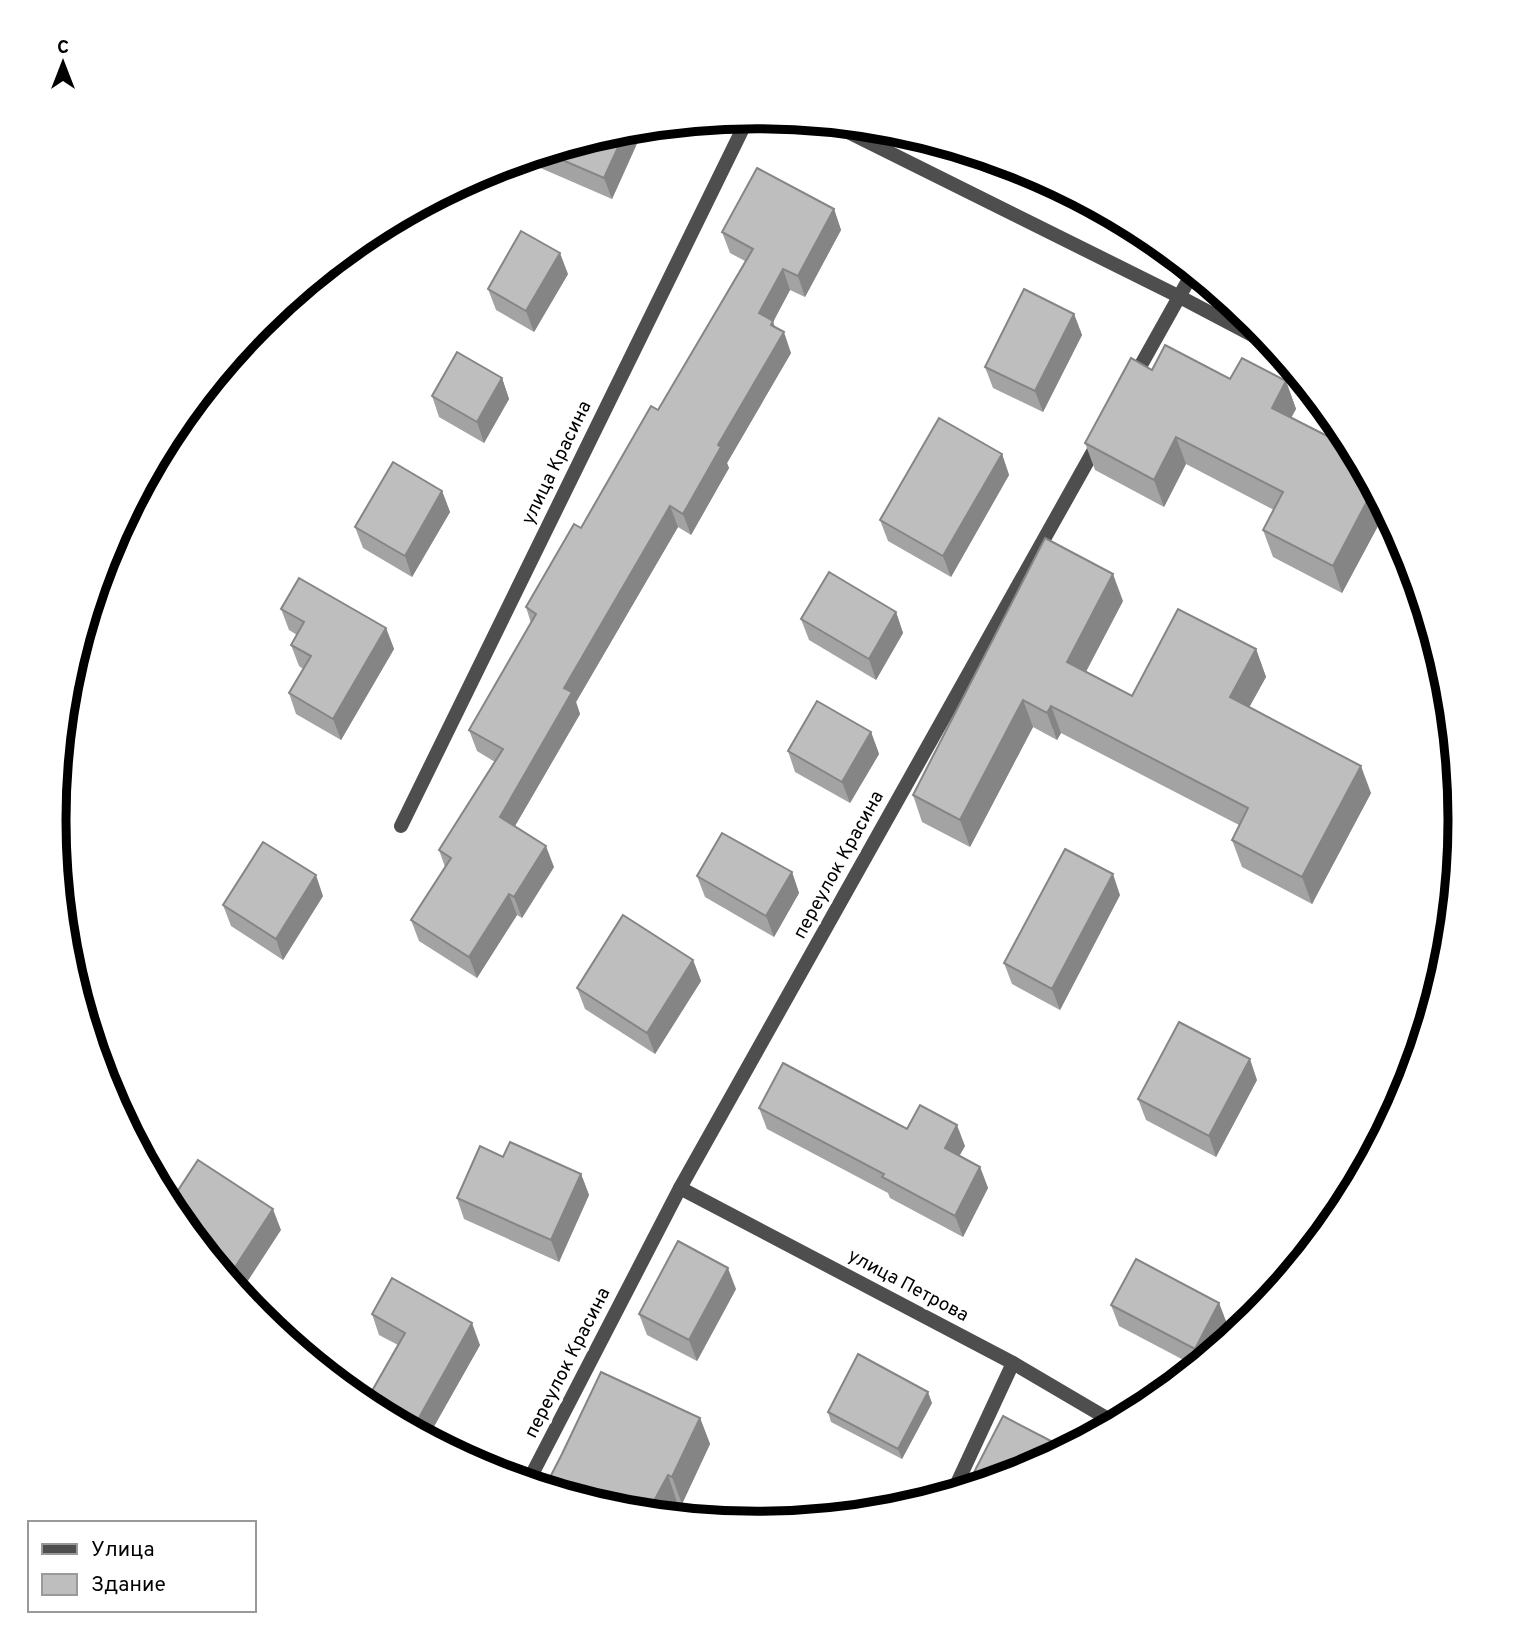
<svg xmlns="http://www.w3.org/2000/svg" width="1515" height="1640" viewBox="0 0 1515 1640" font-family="Overpass,sans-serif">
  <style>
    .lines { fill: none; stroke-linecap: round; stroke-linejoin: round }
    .lane { stroke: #4e4e4e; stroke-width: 14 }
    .street { stroke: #4e4e4e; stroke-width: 14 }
    .wall { fill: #a3a3a3 }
    .shaded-wall { fill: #858585 }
    .building { fill: #bebebe; stroke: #858585; stroke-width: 2 }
    .labels { text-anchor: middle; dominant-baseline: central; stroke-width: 7; stroke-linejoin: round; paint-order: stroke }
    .street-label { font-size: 19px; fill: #000; stroke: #fff }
    .rim { fill: none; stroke: #000; stroke-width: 9 }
  </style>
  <rect width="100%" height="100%" fill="#fff"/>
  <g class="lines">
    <!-- lane -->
    <polyline class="lane" points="953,1492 1013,1363"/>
    <!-- street -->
    <g class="street">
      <polyline points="832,124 1180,297 1275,347"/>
      <polyline points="1132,381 1193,272"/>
      <polyline points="401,826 748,118"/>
      <polyline points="680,1188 1013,1363 1115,1423"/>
      <polyline points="528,1482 680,1188 1099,441"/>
    </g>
  </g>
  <!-- wall -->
  <g class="wall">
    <polygon points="644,128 612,199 522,160 621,130"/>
    <polygon points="834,209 841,230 805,297 790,290 773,322 775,327 791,353 727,463 729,468 691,535 678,527 576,702 580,714 515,826 554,867 522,918 517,915 477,978 419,941 411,920 445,867 439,850 495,762 477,751 469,730 531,623 526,607 581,528 658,410 745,261 730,253 722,232"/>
    <polygon points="568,274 534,332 496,310 488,289"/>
    <polygon points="1074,314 1082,335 1043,412 993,388 985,367"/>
    <polygon points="1152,370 1230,379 1286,381 1296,409 1291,417 1353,449 1386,511 1342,593 1273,557 1263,530 1274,510 1186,464 1164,507 1095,470 1085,443"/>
    <polygon points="502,378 509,399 484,443 439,417 432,396"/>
    <polygon points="1002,454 1009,475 951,577 888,541 880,520"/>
    <polygon points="442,491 450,512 412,577 363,548 355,527"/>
    <polygon points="1413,571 1422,598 1419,597 1411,575"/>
    <polygon points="1123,601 1086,671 1132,696 1256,649 1266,677 1249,707 1371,793 1312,904 1242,867 1232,840 1239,825 1061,733 1057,740 1033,727 970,847 922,822 913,795"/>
    <polygon points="281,609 386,628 394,649 341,740 296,714 289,693 303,669 299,666 291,645 297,635 289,630"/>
    <polygon points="896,612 903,633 876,680 809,640 801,619"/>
    <polygon points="871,732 879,754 850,803 795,772 788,751"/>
    <polygon points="792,872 799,893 774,937 705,897 697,876"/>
    <polygon points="1120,895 1060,1010 1012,984 1004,963"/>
    <polygon points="323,896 283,960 231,926 223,905"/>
    <polygon points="693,960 701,981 655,1054 585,1009 577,988"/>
    <polygon points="1257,1080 1216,1157 1146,1120 1138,1099"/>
    <polygon points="759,1108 907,1129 965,1146 959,1156 980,1167 988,1188 963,1237 890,1198 888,1193 767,1129"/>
    <polygon points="581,1174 589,1195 559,1262 464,1219 457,1198"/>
    <polygon points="736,1289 697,1361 647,1335 639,1314"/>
    <polygon points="1219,1303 1227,1324 1212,1352 1195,1366 1119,1326 1111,1305"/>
    <polygon points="372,1314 480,1345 428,1437 372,1407 368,1398 398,1345 379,1335"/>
    <polygon points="932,1403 902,1459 831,1422 828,1412"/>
    <polygon points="700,1418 710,1444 682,1504 562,1454"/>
    <polygon points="1051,1441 1055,1454 1026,1470 972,1486 970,1480"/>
  </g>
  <!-- shaded-wall -->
  <g class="shaded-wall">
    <polygon points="644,128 612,199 604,178 626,130"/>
    <polygon points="834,209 841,230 805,297 798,276"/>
    <polygon points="560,253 568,274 534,332 526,311"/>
    <polygon points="783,269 790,290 773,322 779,339 784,332 791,353 727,463 729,468 691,535 683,514 718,445 759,313"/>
    <polygon points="1074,314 1082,335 1043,412 1035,391"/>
    <polygon points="502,378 509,399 484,443 477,422"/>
    <polygon points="1286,381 1296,409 1282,435 1272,408"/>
    <polygon points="1176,437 1186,464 1164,507 1154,480"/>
    <polygon points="1002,454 1009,475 951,577 943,556"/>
    <polygon points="1374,488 1386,511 1342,593 1333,566"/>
    <polygon points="442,491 450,512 412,577 405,556"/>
    <polygon points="670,506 678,527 576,702 580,714 508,838 500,817 564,688"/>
    <polygon points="1113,574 1123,601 1077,689 1067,662"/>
    <polygon points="896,612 903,633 876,680 869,659"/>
    <polygon points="386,628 394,649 341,740 333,719"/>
    <polygon points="1256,649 1266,677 1240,724 1230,697"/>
    <polygon points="1023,700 1033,727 970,847 960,820"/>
    <polygon points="1051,706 1061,733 1057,740 1047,713"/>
    <polygon points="871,732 879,754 850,803 842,782"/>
    <polygon points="1361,766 1371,793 1312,904 1302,877"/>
    <polygon points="546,846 554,867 522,918 514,897"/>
    <polygon points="792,872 799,893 774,937 766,916"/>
    <polygon points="1113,874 1120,895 1060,1010 1052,989"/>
    <polygon points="316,875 323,896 283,960 276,939"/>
    <polygon points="509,894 517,915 477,978 469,957"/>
    <polygon points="693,960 701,981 655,1054 647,1033"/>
    <polygon points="1250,1059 1257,1080 1216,1157 1209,1136"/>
    <polygon points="957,1125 965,1146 952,1169 945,1148"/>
    <polygon points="980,1167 988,1188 963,1237 955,1216"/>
    <polygon points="581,1174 589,1195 559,1262 551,1240"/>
    <polygon points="273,1209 281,1230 240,1293 228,1278"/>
    <polygon points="728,1268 736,1289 697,1361 689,1340"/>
    <polygon points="1219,1303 1227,1324 1212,1352 1200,1362 1195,1349"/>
    <polygon points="472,1323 480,1345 428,1437 418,1432 415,1425"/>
    <polygon points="928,1392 932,1403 902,1459 898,1449"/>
    <polygon points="700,1418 710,1444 682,1504 672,1477"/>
    <polygon points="1051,1441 1055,1454 1039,1463"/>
    <polygon points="668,1475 677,1502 671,1515 648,1512"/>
  </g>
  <!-- building -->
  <g class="building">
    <polygon points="621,130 626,130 604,178 546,153"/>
    <polygon points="757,168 834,209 798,276 783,269 759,313 773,321 771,325 784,332 718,445 721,447 683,514 670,506 564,688 572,692 500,817 546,846 514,897 509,894 469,957 411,920 451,858 439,850 503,749 469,730 536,614 526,607 574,524 581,528 651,406 658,410 753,249 722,232"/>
    <polygon points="521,231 560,253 526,311 488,289"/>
    <polygon points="1024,289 1074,314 1035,391 985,367"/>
    <polygon points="1165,345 1230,379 1242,358 1286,381 1272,408 1353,449 1374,488 1333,566 1263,530 1283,492 1176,437 1154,480 1085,443 1131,358 1152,370"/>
    <polygon points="457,352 502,378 477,422 432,396"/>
    <polygon points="939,418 1002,454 943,556 880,520"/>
    <polygon points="393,462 442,491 405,556 355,527"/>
    <polygon points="1045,538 1113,574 1067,662 1132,696 1178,609 1256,649 1230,697 1361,766 1302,877 1232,840 1248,808 1051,706 1047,713 1023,700 960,820 913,795"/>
    <polygon points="829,572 896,612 869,659 801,619"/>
    <polygon points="299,578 386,628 333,719 289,693 311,656 291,645 304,622 281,609"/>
    <polygon points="817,701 871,732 842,782 788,751"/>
    <polygon points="722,833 792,872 766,916 697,876"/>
    <polygon points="263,842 316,875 276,939 223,905"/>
    <polygon points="1065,849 1113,874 1052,989 1004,963"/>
    <polygon points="623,915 693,960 647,1033 577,988"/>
    <polygon points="1179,1022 1250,1059 1209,1136 1138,1099"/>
    <polygon points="783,1063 907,1129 920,1105 957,1125 945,1148 980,1167 955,1216 882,1177 884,1174 759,1108"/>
    <polygon points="510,1142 581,1174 551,1240 457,1198 480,1146 503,1157"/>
    <polygon points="198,1160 273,1209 228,1278 173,1210 169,1204"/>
    <polygon points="678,1241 728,1268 689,1340 639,1314"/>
    <polygon points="1136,1259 1219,1303 1195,1349 1111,1305"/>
    <polygon points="392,1278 472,1323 415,1425 368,1398 405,1333 372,1314"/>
    <polygon points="858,1354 928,1392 898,1449 828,1412"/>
    <polygon points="601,1372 700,1418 672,1477 668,1475 648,1512 620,1510 545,1487 562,1454"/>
    <polygon points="1003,1416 1051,1441 1039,1463 1026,1470 979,1484 970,1480"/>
    <polygon points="813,1511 825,1517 810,1518"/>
  </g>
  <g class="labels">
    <!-- street labels -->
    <g class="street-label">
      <text transform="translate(557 463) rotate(-64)">улица Красина</text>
      <text transform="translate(839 865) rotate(-61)">переулок Красина</text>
      <text transform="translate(908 1286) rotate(28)">улица Петрова</text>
      <text transform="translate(568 1363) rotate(-63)">переулок Красина</text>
    </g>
  </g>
  <!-- crop -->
  <path d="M0 0H1515V1640H0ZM66 820a691 691 0 1 1 1382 0a691 691 0 1 1-1382 0Z" fill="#fff" fill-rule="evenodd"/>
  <path class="rim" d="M66 820a691 691 0 1 1 1382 0a691 691 0 1 1-1382 0Z"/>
  <!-- legend -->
  <rect x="28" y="1521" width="228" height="91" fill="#ffffff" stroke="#999999" stroke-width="2"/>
  <rect x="42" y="1544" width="35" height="10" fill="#4e4e4e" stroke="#999999" stroke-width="2"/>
  <text x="91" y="1556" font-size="21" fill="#000000">Улица</text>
  <rect x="42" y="1574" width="35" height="21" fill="#bebebe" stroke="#999999" stroke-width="2"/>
  <text x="91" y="1591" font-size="21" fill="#000000">Здание</text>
  <!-- north arrow -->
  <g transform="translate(63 63)" stroke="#ffffff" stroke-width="5" paint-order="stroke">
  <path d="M0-5L12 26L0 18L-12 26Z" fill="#000000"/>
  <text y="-10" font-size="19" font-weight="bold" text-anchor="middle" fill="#000000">С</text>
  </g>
</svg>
